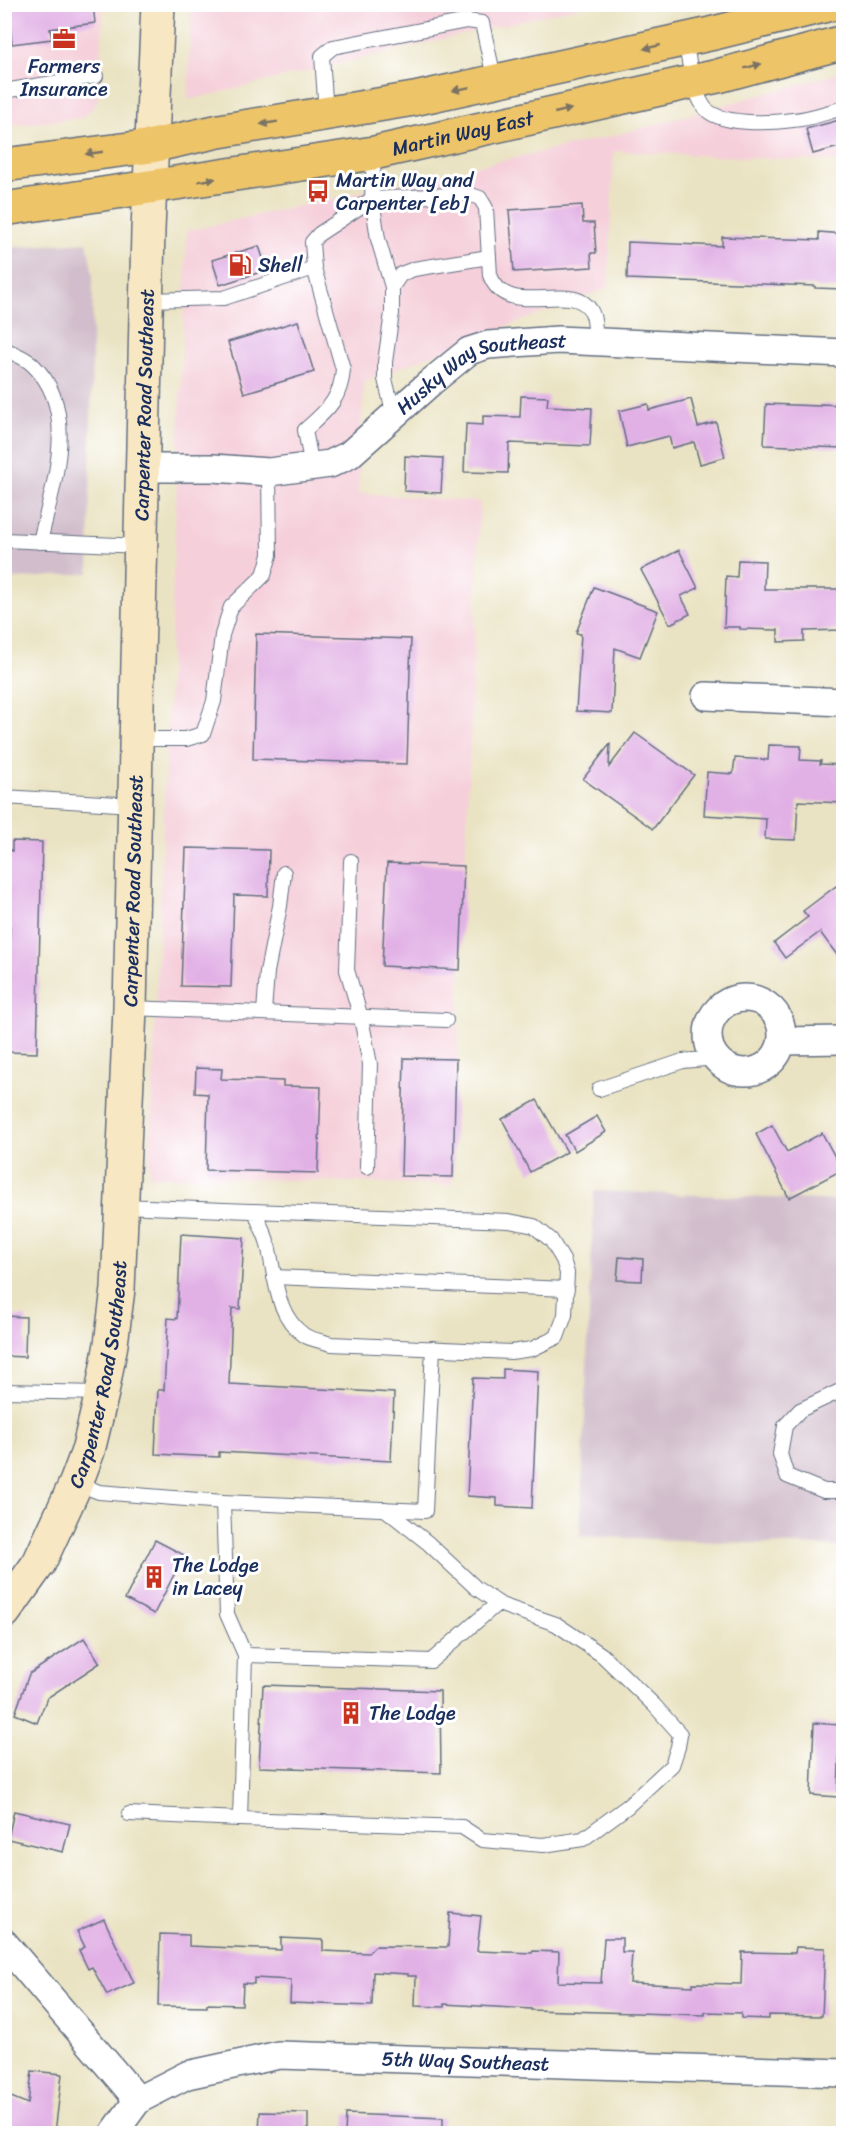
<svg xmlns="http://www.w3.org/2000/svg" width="848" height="2138" viewBox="0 0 848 2138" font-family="Sriracha,sans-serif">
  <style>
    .built { fill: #f5cfda }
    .industrial { fill: #d1bdcb }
    .building { fill: #e1b0e5 }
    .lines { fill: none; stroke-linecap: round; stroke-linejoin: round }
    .lane-casing { stroke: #636e81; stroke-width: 16 }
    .street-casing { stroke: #636e81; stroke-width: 30 }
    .secondary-casing { stroke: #636e81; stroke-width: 36 }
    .primary-casing { stroke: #636e81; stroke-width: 36 }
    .lane { stroke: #fff; stroke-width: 14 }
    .street { stroke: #fff; stroke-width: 27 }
    .secondary { stroke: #f8e7c3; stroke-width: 33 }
    .primary { stroke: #eec469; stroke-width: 33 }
    .oneway { fill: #7a7263 }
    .labels { text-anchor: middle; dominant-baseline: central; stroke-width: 6; stroke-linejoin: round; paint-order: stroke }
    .poi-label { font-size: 20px; fill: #1b2f5e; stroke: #fff; text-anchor: start }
    .street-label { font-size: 20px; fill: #1b2f5e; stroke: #fff }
  </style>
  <rect width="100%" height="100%" fill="#fff"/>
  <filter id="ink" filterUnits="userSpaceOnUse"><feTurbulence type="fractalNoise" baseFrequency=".0167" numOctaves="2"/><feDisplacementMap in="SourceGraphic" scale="12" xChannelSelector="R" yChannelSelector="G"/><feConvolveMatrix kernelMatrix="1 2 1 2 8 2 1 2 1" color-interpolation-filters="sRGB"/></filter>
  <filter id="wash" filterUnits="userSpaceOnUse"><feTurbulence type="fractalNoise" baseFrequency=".008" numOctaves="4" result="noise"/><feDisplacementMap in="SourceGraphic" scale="24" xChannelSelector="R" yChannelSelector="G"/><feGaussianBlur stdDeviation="1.35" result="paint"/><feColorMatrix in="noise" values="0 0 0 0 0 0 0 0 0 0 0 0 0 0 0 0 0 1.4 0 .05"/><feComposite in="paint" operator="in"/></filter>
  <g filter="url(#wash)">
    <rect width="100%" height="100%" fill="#eae3c3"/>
    <!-- built -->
    <g class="built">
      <polygon points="4,5 104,5 98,100 91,110 82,118 5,126"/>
      <polygon points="191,5 586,5 188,100"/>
      <polygon points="843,72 843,162 614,151 608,288 364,381 358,493 480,502 452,1185 149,1176 187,231 617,135"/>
    </g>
    <!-- industrial -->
    <g class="industrial">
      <polygon points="87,242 93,276 89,573 5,580 5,248"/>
      <polygon points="594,1191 843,1201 843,1547 580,1536"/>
    </g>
    <g id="blocks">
      <!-- building -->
      <g class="building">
        <polygon points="8,4 93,4 95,23 50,29 52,39 12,44"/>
        <polygon points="843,119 843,146 813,154 806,129"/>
        <polygon points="582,205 583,223 594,223 596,253 591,253 592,267 514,272 509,210"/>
        <polygon points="819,232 843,234 843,289 815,288 815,286 627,279 628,242 722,246 722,237 819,240"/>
        <polygon points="259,246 267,270 220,285 212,260"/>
        <polygon points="298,321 314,372 244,393 228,342"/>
        <polygon points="521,396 548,397 547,406 592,408 590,446 509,443 508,473 464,472 466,424 483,425 483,416 520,417"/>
        <polygon points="691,399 698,427 716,422 725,457 700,464 694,442 672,448 669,436 627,447 619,411 648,404 649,410"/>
        <polygon points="766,404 820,406 820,404 843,405 843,448 764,445"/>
        <polygon points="405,456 443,458 441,493 404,491"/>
        <polygon points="679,550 698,588 681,596 690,614 670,624 641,570"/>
        <polygon points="738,560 765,561 764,589 843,589 843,630 804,631 804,641 778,642 778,630 740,629 740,627 724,627 726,576 737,577"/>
        <polygon points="594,587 658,611 640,657 615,648 612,713 576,711 581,634 576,633"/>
        <polygon points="256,634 411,639 407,764 253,759"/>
        <polygon points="635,733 694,775 653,829 583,779 610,744 609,767"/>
        <polygon points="769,745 801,746 800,760 821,761 820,764 843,765 843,803 798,801 796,840 765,839 766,819 704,815 707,772 733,774 735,758 768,760"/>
        <polygon points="12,841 42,842 37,1053 7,1052 7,1043 4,1043 4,968 8,968 10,926 6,926 9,850 12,851"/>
        <polygon points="186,848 269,850 268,896 234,895 231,987 181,986"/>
        <polygon points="387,863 464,866 460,970 382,966"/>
        <polygon points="836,886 843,896 843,963 820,932 785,958 774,943 808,917 803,911"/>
        <polygon points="404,1058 456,1059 453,1177 401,1176"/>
        <polygon points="196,1068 222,1069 221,1079 283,1081 283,1086 321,1087 318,1173 206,1170 208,1094 195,1093"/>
        <polygon points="537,1100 567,1152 530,1172 502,1119"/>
        <polygon points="597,1116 606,1132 575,1151 565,1135"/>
        <polygon points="772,1125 787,1152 822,1133 842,1170 789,1198 756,1134"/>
        <polygon points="181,1234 244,1238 240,1309 232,1308 229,1384 394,1393 391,1461 219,1452 219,1457 155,1454 158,1390 164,1390 168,1318 177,1319"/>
        <polygon points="619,1257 643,1259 642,1281 617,1280"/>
        <polygon points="4,1316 26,1317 25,1357 4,1356"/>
        <polygon points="503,1369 538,1371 532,1508 497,1506 497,1498 467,1496 473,1378 503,1379"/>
        <polygon points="155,1540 184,1555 154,1614 125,1599"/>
        <polygon points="84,1638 100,1663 47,1698 37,1723 15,1714 29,1674"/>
        <polygon points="263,1685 440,1691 441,1773 259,1767"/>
        <polygon points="814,1723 840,1725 838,1797 811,1795"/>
        <polygon points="14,1811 70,1824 63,1852 8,1839"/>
        <polygon points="450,1913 481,1916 477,1951 532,1953 533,1951 559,1952 558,1982 601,1983 604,1938 622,1938 622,1952 632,1952 630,1983 693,1986 693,1983 741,1984 742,1952 795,1953 796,1947 825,1948 822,2016 769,2015 769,2019 741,2018 741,2013 705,2012 705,2015 531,2010 531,2009 444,2004 444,2007 415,2006 416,1976 408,1976 408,1974 373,1972 372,2006 290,2003 291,1980 254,1978 254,1984 243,1983 242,2005 207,2004 207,2007 158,2006 160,1934 189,1935 189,1946 281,1950 281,1938 323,1940 323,1951 368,1953 375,1946 448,1947"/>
        <polygon points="104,1919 134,1983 107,1995 92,1967 88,1969 79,1950 85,1947 77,1931"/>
        <polygon points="32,2071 62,2074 55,2133 27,2133 27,2131 4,2128 4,2094 28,2104"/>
        <polygon points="260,2112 308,2113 308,2133 259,2133"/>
        <polygon points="346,2114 443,2118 443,2133 345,2133"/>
      </g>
    </g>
  </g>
  <g filter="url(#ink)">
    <use href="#blocks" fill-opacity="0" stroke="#636e81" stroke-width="1.5"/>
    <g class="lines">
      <!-- lane casing -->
      <g class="lane-casing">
        <g id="lane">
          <path d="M685 39C689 61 692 89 704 107 718 126 771 123 793 120 810 119 827 112 844 108"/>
          <polyline points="4,91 96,76"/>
          <polyline points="326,114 322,56 333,47 467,21 482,23 495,82"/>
          <path d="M392 287 378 239 372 199 468 194 480 198 486 208 490 275C507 323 575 276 592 313 596 322 595 333 595 342"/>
          <polyline points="146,300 224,298 314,268"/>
          <path d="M4 349C14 354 25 357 33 365 81 411 52 487 40 542"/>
          <polyline points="394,415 385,379 385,362 392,313 392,287 401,274 414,269 489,257"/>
          <path d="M312 467 305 430C326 411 341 400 343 369L314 268 312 242 319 234 372 199 374 153"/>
          <polyline points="4,540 140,546"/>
          <polyline points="136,739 186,739 203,734 214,701 222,635 231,607 264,575 270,555 269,472"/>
          <polyline points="4,797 134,805"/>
          <polyline points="351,861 347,970 361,1018 370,1064 367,1167"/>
          <polyline points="130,1008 446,1020"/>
          <polyline points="264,1012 267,972 280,906 284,873"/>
          <polyline points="599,1089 683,1061 716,1058"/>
          <path d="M122 1206C251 1210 380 1215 509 1221L534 1226 551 1240 563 1260 567 1273 565 1315 557 1337 532 1349 511 1352 331 1344C323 1341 311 1340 304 1335 274 1314 276 1274 267 1241 264 1230 257 1222 256 1211"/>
          <polyline points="274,1277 567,1289"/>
          <polyline points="844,1389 800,1410 785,1426 780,1454 787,1476 824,1491 844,1491"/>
          <polyline points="4,1391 101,1393"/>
          <polyline points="76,1483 99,1492 223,1502 425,1511 433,1348"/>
          <polyline points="223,1502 227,1614 245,1655 240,1819 462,1827 482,1840 543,1845 583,1839 628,1806 672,1765 678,1747 680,1734 654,1705 602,1655 556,1624 501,1605 476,1588 428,1543 385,1509"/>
          <polyline points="245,1655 431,1661 498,1603"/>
          <polyline points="129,1814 240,1819"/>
        </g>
      </g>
      <!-- street casing -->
      <g class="street-casing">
        <g id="street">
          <path id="s1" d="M142 468H213L269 472 330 464 349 455 431 382 469 351 488 345 558 340 844 353"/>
          <polyline points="706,696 844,702"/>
          <circle cx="745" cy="1035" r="37"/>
          <polyline points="783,1041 844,1040"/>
          <polyline points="4,1943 138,2100"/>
          <path id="s2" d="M113 2134 138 2100 187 2075 279 2055 844 2073"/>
        </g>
      </g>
      <!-- secondary casing -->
      <g class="secondary-casing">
        <g id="secondary">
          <path id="s3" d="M4 1612 39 1563 76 1483 88 1451 102 1393 111 1344 118 1289 130 1008 148 230 158 4"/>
        </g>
      </g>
      <!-- primary casing -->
      <g class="primary-casing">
        <g id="primary">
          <polyline points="4,165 152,146 219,131 414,99 710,34 831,4"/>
          <path id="s4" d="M4 209 374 153 718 76 844 42"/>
        </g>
      </g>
      <!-- lane -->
      <use href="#lane" class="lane"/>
      <!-- street -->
      <use href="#street" class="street"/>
      <!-- secondary -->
      <use href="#secondary" class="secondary"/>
      <!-- primary -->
      <use href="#primary" class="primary"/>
    </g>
    <!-- one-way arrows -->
    <defs><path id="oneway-solid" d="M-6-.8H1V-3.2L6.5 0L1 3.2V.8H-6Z" transform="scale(1.5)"/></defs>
    <g class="oneway">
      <use href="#oneway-solid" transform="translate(652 47) rotate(167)"/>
      <use href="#oneway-solid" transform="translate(753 66) rotate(-15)"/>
      <use href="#oneway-solid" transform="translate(461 89) rotate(168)"/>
      <use href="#oneway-solid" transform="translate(563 111) rotate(-13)"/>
      <use href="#oneway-solid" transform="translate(269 123) rotate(171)"/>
      <use href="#oneway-solid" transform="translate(94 153) rotate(172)"/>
      <use href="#oneway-solid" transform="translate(207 180) rotate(-9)"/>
    </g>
  </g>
  <!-- icons -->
  <defs>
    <g id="office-bare" transform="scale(1.8)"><path d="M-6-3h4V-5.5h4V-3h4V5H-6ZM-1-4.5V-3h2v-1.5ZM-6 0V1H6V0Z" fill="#c8321e" stroke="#fff" stroke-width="2.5" paint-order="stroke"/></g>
    <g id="bus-bare" transform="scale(1.8)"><path d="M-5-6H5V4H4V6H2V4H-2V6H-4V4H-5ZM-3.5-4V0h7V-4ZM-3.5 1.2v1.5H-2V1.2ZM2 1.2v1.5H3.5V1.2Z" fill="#c8321e" stroke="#fff" stroke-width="2.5" paint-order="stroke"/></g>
    <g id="fuel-bare" transform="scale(1.8)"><path d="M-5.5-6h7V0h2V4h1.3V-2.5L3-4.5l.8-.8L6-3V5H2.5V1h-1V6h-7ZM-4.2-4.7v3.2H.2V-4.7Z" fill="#c8321e" stroke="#fff" stroke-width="2.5" paint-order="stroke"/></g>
    <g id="building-bare" transform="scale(1.8)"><path d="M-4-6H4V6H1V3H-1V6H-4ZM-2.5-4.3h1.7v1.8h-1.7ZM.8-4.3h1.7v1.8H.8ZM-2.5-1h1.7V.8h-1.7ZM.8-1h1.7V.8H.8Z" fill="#c8321e" stroke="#fff" stroke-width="2.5" paint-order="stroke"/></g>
  </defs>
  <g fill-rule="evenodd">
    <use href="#office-bare" x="64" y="39"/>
    <use href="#bus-bare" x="318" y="191"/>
    <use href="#fuel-bare" x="240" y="265"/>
    <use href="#building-bare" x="154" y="1577"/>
    <use href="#building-bare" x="351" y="1713"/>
  </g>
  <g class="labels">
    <!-- poi labels -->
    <g class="poi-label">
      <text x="64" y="66" text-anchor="middle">Farmers<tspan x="64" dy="23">Insurance</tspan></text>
      <text x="336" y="180">Martin Way and<tspan x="336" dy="23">Carpenter [eb]</tspan></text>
      <text x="258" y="265">Shell</text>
      <text x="172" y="1565">The Lodge<tspan x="172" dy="23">in Lacey</tspan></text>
      <text x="369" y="1713">The Lodge</text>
    </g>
    <!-- street labels -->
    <g class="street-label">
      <text stroke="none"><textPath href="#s4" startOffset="465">Martin Way East</textPath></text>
      <text stroke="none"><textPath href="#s1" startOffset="372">Husky Way Southeast</textPath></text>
      <text stroke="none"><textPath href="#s3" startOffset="1232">Carpenter Road Southeast</textPath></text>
      <text stroke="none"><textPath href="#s3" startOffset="746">Carpenter Road Southeast</textPath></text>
      <text stroke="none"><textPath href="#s3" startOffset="260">Carpenter Road Southeast</textPath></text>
      <text stroke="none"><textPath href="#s2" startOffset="378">5th Way Southeast</textPath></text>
    </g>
  </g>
  <!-- margin -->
  <rect width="848" height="2138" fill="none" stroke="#fff" stroke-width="24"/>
</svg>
